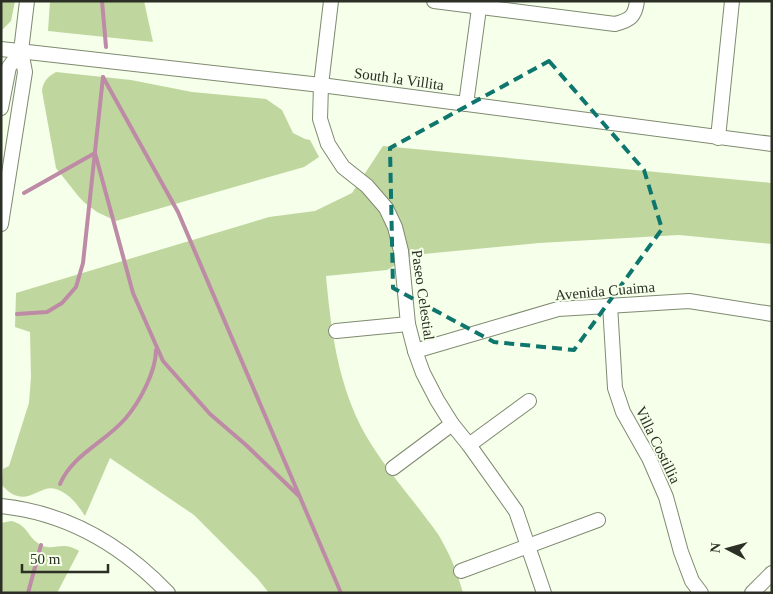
<svg xmlns="http://www.w3.org/2000/svg" width="773" height="594" viewBox="0 0 773 594" font-family="'Times New Roman',serif">
  <style>
    .green { fill: #c0d69f }
    .lines { fill: none; stroke-linecap: round; stroke-linejoin: round }
    .stream { stroke: #bd8ba6; stroke-width: 4 }
    .minor-casing { stroke: #7f8a71; stroke-width: 16 }
    .minor { stroke: #fff; stroke-width: 14 }
    .marked { fill: none; stroke: #0f766e; stroke-width: 4; stroke-dasharray: 10 6; stroke-linejoin: round }
    .labels { text-anchor: middle; dominant-baseline: central; stroke-width: 4; stroke-linejoin: round; paint-order: stroke }
    .street-label { font-size: 15px; fill: #2b2f25; stroke: #f5ffe9 }
  </style>
  <rect width="100%" height="100%" fill="#f5ffe9"/>
  <!-- green -->
  <g class="green">
    <polygon points="1,1 15,1 11,21 1,31"/>
    <polygon points="50,1 144,1 153,42 48,31"/>
    <path d="M56 72 131 80 192 92 266 99 282 110 293 133 305 139 310 140 319 157 304 167 116 221 97 212 85 203 79 197 56 168 42 91C43 82 47 77 56 72Z"/>
    <path d="M383 146 772 183V244L679 235 539 243 413 255 387 270 326 276C331 331 338 385 365 434 382 464 406 491 426 518 432 526 439 534 443 543 452 559 458 575 463 593H269L257 578 194 515 110 458 85 516C78 505 69 493 56 489 39 483 25 512 2 485L3 469 9 466 29 403 31 377 30 332 15 327 16 293 269 217 315 211 352 193Z"/>
    <path d="M11 521C29 525 27 538 41 545 55 552 61 540 79 551L57 593H1V523Z"/>
  </g>
  <g class="lines">
    <!-- stream -->
    <g class="stream">
      <polyline points="102,1 106,47"/>
      <polyline points="103,77 178,212 341,593"/>
      <polyline points="24,193 95,153 133,293 163,361 210,414 246,445 299,496"/>
      <polyline points="17,314 47,312 62,303 76,287 83,263 103,77"/>
      <path d="M60 484C72 455 104 443 125 419 139 403 156 372 156 350"/>
      <polyline points="28,593 41,545"/>
    </g>
    <!-- minor casing -->
    <g class="minor-casing">
      <g id="minor">
        <polyline points="331,1 321,85 320,119 328,144 343,167 367,186 386,208 395,227 401,251 408,324 415,351 423,373 437,400 452,424 469,445 516,511 544,593"/>
        <path d="M434 1 615 24C630 20 635 17 637 1"/>
        <polyline points="1,49 321,85 772,144"/>
        <polyline points="466,104 480,1"/>
        <polyline points="1,108 9,67 21,51"/>
        <polyline points="718,138 732,1"/>
        <polyline points="1,224 25,72 21,51 27,1"/>
        <polyline points="610,305 615,388 623,412 649,458 666,497 681,552 692,581 701,593"/>
        <polyline points="336,331 408,324"/>
        <polyline points="415,351 558,309 689,301 772,314"/>
        <polyline points="469,445 529,401"/>
        <polyline points="393,468 452,424"/>
        <path d="M1 506C68 513 122 545 168 593"/>
        <polyline points="461,571 598,520"/>
        <polyline points="752,593 772,573"/>
      </g>
    </g>
    <!-- minor -->
    <use href="#minor" class="minor"/>
  </g>
  <!-- marked area -->
  <path class="marked" d="M549 61 644 170 662 229 574 350 494 342 393 288 390 148Z"/>
  <g class="labels">
    <!-- street labels -->
    <g class="street-label">
      <text transform="translate(399 79) rotate(8)">South la Villita</text>
      <text transform="translate(605 291) rotate(-5)">Avenida Cuaima</text>
      <text transform="translate(423 295) rotate(82)">Paseo Celestial</text>
      <text transform="translate(658 445) rotate(64)">Villa Costillia</text>
    </g>
  </g>
  <!-- border -->
  <rect width="773" height="594" fill="none" stroke="#2b2f25" stroke-width="5"/>
  <!-- north arrow -->
  <g transform="translate(728 549) rotate(276)" stroke="#f5ffe9" stroke-width="4" paint-order="stroke">
  <path d="M0-4L9 19L0 12L-9 19Z" fill="#2b2f25"/>
  <text y="-8" font-size="14" font-weight="bold" text-anchor="middle" fill="#2b2f25">N</text>
  </g>
  <!-- scale -->
  <path d="M22 564v8h86v-8" fill="none" stroke="#2b2f25" stroke-width="2.5"/>
  <text x="30" y="564" font-size="15" fill="#2b2f25" stroke="#f5ffe9" stroke-width="4" paint-order="stroke">50 m</text>
</svg>
